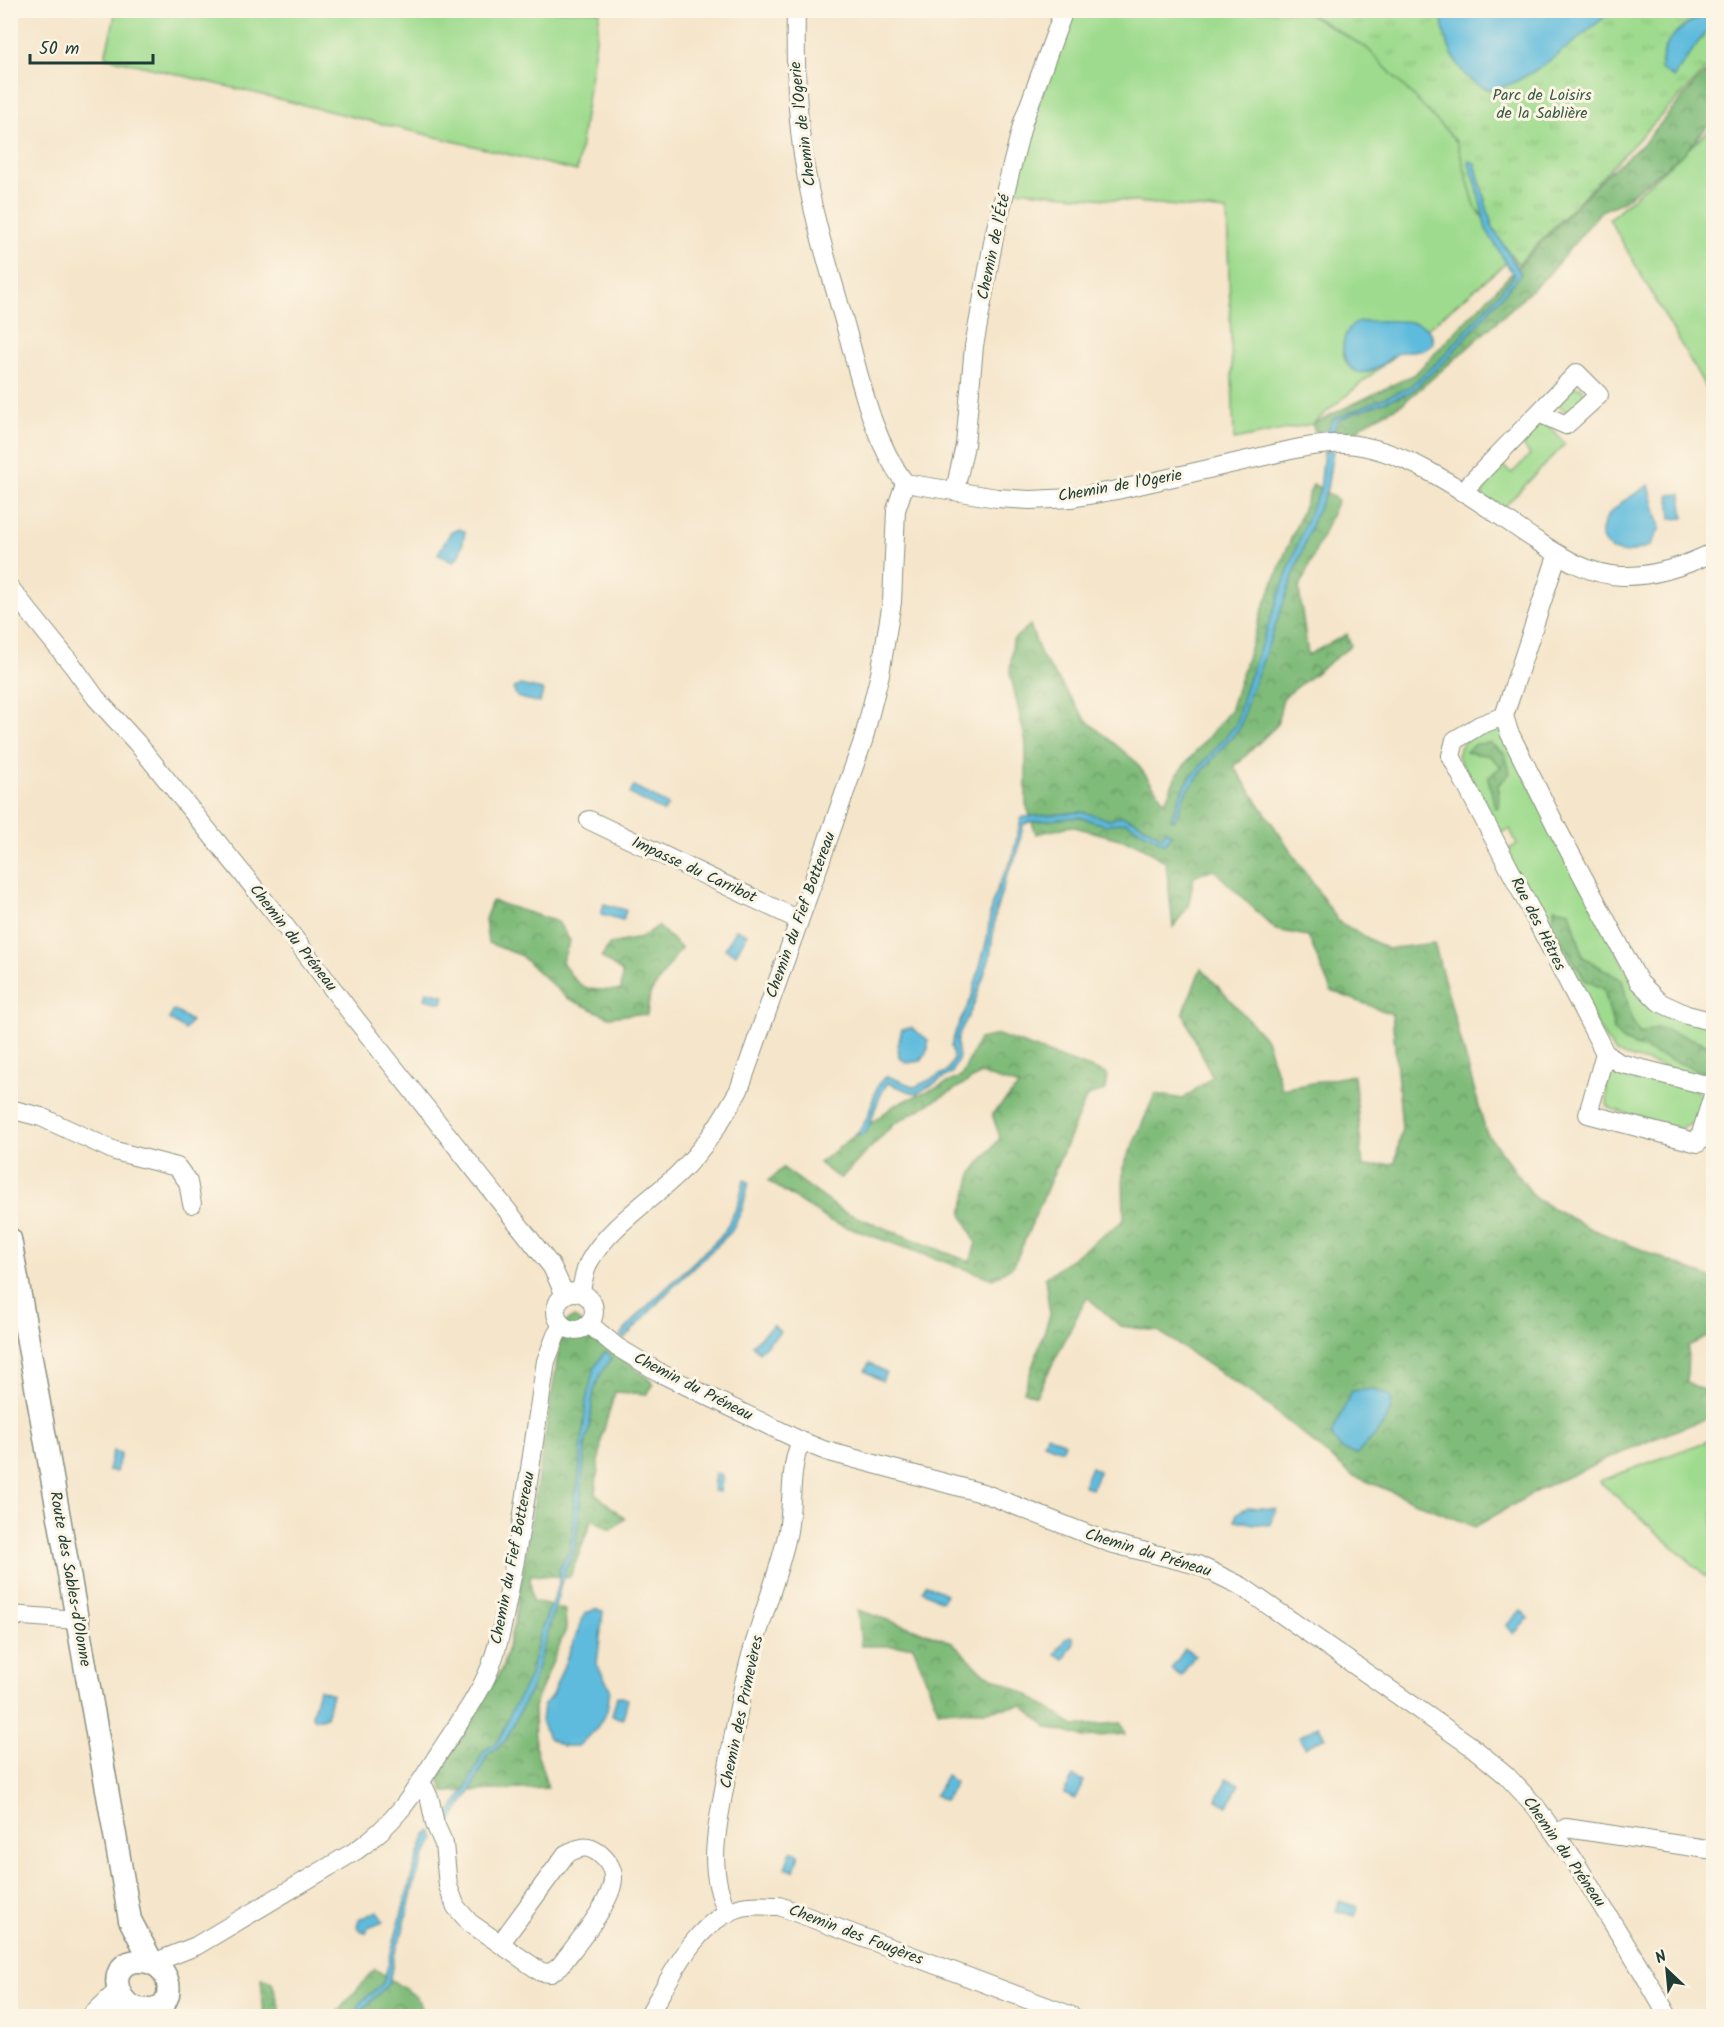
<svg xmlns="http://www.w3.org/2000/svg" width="1724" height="2027" viewBox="0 0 1724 2027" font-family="Kalam,sans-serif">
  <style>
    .grass { fill: #9fdb8e; stroke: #5f8c61; stroke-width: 1.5 }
    .forest { fill: url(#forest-crowns); stroke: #4f7c56; stroke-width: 1.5 }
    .park { fill: url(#park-tufts); stroke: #5f8c61; stroke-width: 1.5 }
    .water { fill: #5fbbdd; stroke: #3f7c88; stroke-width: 1.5 }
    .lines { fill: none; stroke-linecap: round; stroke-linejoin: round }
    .minor-casing { stroke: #8a917f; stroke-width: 20 }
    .major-casing { stroke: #8a917f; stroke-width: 25 }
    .minor { stroke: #fff; stroke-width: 18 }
    .major { stroke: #fff; stroke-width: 22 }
    .labels { text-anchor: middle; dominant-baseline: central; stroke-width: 6; stroke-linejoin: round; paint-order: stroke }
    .park-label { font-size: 16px; fill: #395d46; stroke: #fcf5e5 }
    .street-label { font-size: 16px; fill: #1f3d34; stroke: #fcf5e5 }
  </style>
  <defs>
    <pattern id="forest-crowns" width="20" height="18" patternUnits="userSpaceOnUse" patternTransform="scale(1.5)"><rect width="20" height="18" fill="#7fbb79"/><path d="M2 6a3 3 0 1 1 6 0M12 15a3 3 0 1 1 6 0" fill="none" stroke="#679964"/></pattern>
    <pattern id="park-tufts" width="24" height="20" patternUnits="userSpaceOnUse" patternTransform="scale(1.5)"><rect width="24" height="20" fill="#9fdb8e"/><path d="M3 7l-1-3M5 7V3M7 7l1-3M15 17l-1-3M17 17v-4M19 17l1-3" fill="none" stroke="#88bd7b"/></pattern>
  </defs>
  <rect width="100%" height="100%" fill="#fcf5e5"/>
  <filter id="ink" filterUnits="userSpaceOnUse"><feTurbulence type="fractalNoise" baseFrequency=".0167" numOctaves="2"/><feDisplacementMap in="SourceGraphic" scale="12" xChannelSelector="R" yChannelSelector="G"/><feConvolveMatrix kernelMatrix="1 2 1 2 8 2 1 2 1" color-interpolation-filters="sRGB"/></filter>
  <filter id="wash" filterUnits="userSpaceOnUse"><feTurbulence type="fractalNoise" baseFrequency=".008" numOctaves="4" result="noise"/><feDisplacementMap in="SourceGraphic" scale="24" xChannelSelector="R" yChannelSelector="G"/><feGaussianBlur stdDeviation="1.35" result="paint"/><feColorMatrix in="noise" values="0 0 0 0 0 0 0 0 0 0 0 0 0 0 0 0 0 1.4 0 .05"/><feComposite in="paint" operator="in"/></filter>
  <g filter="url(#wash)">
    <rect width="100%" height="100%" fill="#f5e5ca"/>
    <!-- grass -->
    <g class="grass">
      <polygon points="116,11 600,11 577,171 105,57"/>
      <polygon points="1074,11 1303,11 1367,48 1457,142 1475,206 1511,259 1312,424 1234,440 1227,211 1006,189"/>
      <polygon points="1713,127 1714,400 1713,400 1609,219"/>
      <polygon points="1574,386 1582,388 1586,396 1568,413 1557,405"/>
      <path d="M1543 424 1549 426 1565 444 1501 510 1482 497C1483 485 1490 471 1502 466L1512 473 1530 455 1520 441 1539 425Z"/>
      <polygon points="1488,728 1501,729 1633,982 1713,1028 1713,1081 1616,1053 1601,1032 1505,852 1517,844 1510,829 1500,833 1457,755 1463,742"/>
      <polygon points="1622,1070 1698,1091 1702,1100 1702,1113 1694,1123 1679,1129 1612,1109 1607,1105 1607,1085 1613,1073"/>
      <polygon points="1713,1439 1714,1439 1713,1582 1599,1481"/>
    </g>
    <!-- forest -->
    <g class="forest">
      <polygon points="1713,67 1713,120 1685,152 1622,202 1601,211 1548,275 1470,346 1402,404 1362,425 1355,434 1315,431 1312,424 1415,374 1606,175 1644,143 1695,83"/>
      <polygon points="1313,484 1338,500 1299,589 1308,655 1347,634 1351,646 1283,698 1277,725 1234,767 1339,922 1387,949 1434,943 1486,1132 1536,1199 1589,1228 1713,1279 1713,1334 1688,1346 1687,1383 1713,1393 1713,1416 1651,1440 1542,1488 1475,1527 1352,1475 1264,1402 1158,1331 1120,1326 1087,1297 1036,1396 1024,1391 1050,1315 1045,1278 1124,1220 1123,1168 1155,1094 1183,1099 1212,1077 1183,1013 1201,968 1266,1039 1282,1089 1354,1075 1363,1167 1395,1163 1402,1128 1392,1014 1331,991 1308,936 1276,930 1213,869 1194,876 1188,907 1173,927 1166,863 1138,844 1071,826 1036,834 1026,804 1026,743 1010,672 1013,640 1030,625 1041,655 1086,720 1135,761 1165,802 1177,774 1230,711 1262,611"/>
      <polygon points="1490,743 1505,754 1510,773 1498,785 1499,807 1495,808 1488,777 1501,767 1490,756 1466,752 1475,744"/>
      <path d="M492 901 558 922 570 941 562 961C578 991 588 991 621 990L622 972 601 957 610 944 641 938 658 926 681 948 650 994 647 1015 635 1014 609 1017 567 998 520 955 488 943 485 919Z"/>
      <polygon points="1554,908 1570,911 1583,957 1622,980 1632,1021 1640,1034 1658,1027 1713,1046 1713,1071 1707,1074 1623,1041 1614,1030 1604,989 1585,980 1553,927"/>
      <polygon points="998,1035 1107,1074 1105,1091 1087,1096 1014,1265 993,1279 830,1221 768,1181 783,1168 842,1211 970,1262 976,1243 962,1214 972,1173 1000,1138 992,1114 1019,1086 981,1074 894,1124 840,1179 819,1163 895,1105 961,1077 979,1039"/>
      <polygon points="574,1317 654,1384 647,1394 615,1392 602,1436 595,1493 625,1519 611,1529 592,1519 570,1577 530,1575 532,1601 565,1610 566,1629 534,1707 535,1746 548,1788 444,1792 438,1776 502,1669 515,1620 563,1324"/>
      <polygon points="858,1610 952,1642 983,1672 1030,1696 1075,1726 1121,1723 1125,1734 1083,1737 1047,1727 1022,1705 987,1711 938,1710 913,1646 861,1646"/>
      <polygon points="375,1969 417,1997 423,2014 421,2016 334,2016"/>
      <polygon points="261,1978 272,1982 282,2016 264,2016"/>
    </g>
    <!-- park -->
    <polygon class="park" points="1305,11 1713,11 1713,62 1518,264 1475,206 1457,142 1367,48"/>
    <!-- water -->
    <g class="water">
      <path d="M1442 11V10L1612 11C1588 30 1518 93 1488 89 1475 87 1463 74 1457 63 1448 48 1441 28 1442 11Z"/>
      <path d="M1710 11H1713V27L1704 34 1673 78 1661 69C1662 35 1684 26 1710 11Z"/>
      <polygon points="1468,161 1475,163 1492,226 1521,274 1447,359 1409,393 1356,412 1337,421 1332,435 1324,440 1333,419 1408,388 1443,357 1514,276 1486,229 1476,183"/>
      <path d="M1376 321C1393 321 1434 317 1433 343 1424 354 1410 349 1399 353 1387 358 1381 369 1367 372 1341 377 1336 338 1353 325 1359 320 1369 322 1376 321Z"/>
      <polygon points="1324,451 1333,451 1327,489 1314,518 1261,666 1249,695 1240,728 1212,759 1185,794 1175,820 1171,819 1181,793 1190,778 1236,725 1244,692 1308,516 1320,490"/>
      <polygon points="1649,485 1660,528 1650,546 1627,553 1611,550 1604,542 1601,536 1604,522 1609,514 1622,502"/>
      <polygon points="1681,494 1684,518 1671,519 1669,495"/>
      <path d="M458 529 465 531C463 541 462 557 452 562L438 554 450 533Z"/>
      <polygon points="520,685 543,690 540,703 517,697 513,689"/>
      <polygon points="634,786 668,805 664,812 630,794"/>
      <path d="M1082 812 1110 820 1122 816 1136 821 1162 837 1165 831 1172 834 1165 844 1126 822 1104 825 1080 817 1029 822 1023 825 1018 852 1006 878 996 911 990 957 973 1007 959 1034 957 1043 959 1058 952 1073 916 1094 888 1083C878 1094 873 1119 866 1133L856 1135C860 1129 864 1124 867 1118 873 1105 874 1082 888 1076L915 1087 946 1072 954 1059 951 1046 956 1030 971 999 987 940 991 907 999 884 1012 859 1021 819 1024 817Z"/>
      <polygon points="604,904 626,910 623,920 601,914"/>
      <polygon points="736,929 747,934 736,954 725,949"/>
      <polygon points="427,991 444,995 442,1003 425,999"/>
      <polygon points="174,1010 191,1021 185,1030 169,1019"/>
      <polygon points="912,1028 928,1040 928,1049 921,1061 907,1063 899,1057 898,1045 902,1029"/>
      <polygon points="744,1180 749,1182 742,1210 731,1232 668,1292 624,1339 620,1336 640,1313 723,1234 738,1205"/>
      <polygon points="773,1325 780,1332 759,1352 752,1345"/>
      <path d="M607 1352 612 1358C584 1392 597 1406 586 1441L576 1543 572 1559 566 1567 533 1684 506 1740 488 1754 469 1794 453 1817 447 1832 443 1823 465 1790 484 1751 495 1744 503 1733 508 1718 529 1678 542 1628 559 1583V1569L569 1552 573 1531 574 1500 578 1484 586 1401 594 1368 604 1353Z"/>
      <polygon points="869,1363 886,1372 882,1381 865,1371"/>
      <path d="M1374 1389 1391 1396C1396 1419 1371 1438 1357 1454L1342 1450 1331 1435 1352 1391Z"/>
      <polygon points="1047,1435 1065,1443 1062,1450 1044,1443"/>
      <polygon points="113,1451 121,1453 116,1472 108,1470"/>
      <polygon points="1091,1467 1099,1471 1092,1489 1083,1485"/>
      <polygon points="715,1473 723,1475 720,1492 713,1491"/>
      <polygon points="1248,1507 1276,1509 1270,1525 1254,1524 1235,1520 1237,1513"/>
      <polygon points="926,1584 946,1594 942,1601 922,1591"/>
      <polygon points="596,1609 603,1612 597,1664 610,1689 607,1711 596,1729 578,1746 563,1746 548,1738 541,1721 543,1706 552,1695 585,1613"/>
      <polygon points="1521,1610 1529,1618 1514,1634 1506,1626"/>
      <polygon points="1070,1636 1073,1637 1074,1643 1064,1659 1055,1654 1065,1639"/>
      <polygon points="1185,1649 1195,1655 1181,1676 1171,1669"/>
      <path d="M319 1689 332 1694 326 1717C320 1720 315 1721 312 1715Z"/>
      <polygon points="617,1696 628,1699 623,1719 612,1716"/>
      <polygon points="1318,1726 1325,1737 1305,1748 1299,1737"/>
      <polygon points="946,1776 955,1782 945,1801 935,1795"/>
      <polygon points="1073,1776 1084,1781 1075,1799 1064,1794"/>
      <polygon points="1227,1778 1239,1784 1228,1806 1217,1800"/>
      <polygon points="431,1831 435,1839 424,1857 414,1884 403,1931 394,1956 389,1983 364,2008 360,2016 355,2016 361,2002 383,1983 413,1871 426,1834"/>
      <polygon points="791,1851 799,1854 794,1871 785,1868"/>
      <polygon points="1339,1901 1358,1907 1355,1916 1336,1911"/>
      <polygon points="378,1911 383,1922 368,1928 366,1933 360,1930 357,1926 359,1919"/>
    </g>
  </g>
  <g filter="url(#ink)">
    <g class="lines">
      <!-- minor casing -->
      <g class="minor-casing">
        <g id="minor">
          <path d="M796 10C795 60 796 112 804 161 813 220 832 277 848 335 862 386 873 440 905 483L997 498 1030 500 1072 498 1117 490 1295 449C1312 446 1328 443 1345 444 1408 447 1480 503 1531 537 1559 555 1587 575 1622 576 1654 577 1685 566 1714 552"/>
          <polyline points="955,490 965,445 974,346 995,232 1023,122 1064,10"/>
          <polyline points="1462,492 1577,373 1599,395 1566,425 1539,413"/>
          <polyline points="1557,556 1504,716 1509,732 1557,828 1639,982 1659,1002 1687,1015 1714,1022"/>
          <polyline points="10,588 73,666 96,698 137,743 285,926 354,1017 552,1267 565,1295"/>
          <polyline points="1504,716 1480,725 1455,740 1451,756 1605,1053 1619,1063 1714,1087"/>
          <polyline points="589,820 799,920"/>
          <polyline points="1605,1053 1588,1114 1698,1143 1714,1092"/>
          <polyline points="10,1109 41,1117 115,1151 177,1167 188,1182 192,1204"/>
          <circle cx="575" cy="1311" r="19"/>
          <path d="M580 1293C583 1283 584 1272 589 1262 606 1230 650 1200 677 1175 705 1148 720 1123 739 1090L863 741 880 674 892 602 896 510 905 483"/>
          <polyline points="589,1324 617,1347 662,1374 801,1441 826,1451 986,1494 1110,1543 1198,1565 1241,1586 1471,1746 1506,1775 1536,1807 1577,1865 1642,1971 1668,2016"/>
          <polyline points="10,1615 77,1620"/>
          <path d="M419 1785 425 1789 430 1800 435 1824 444 1844 448 1886 456 1907 470 1923 541 1972 551 1973 561 1965C576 1944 613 1902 613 1878 613 1868 607 1860 600 1854 587 1844 580 1847 566 1854L500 1944"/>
          <polyline points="1556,1834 1566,1828 1714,1850"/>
          <path d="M728 1913C706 1870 717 1829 725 1784 732 1745 738 1705 748 1667 759 1623 777 1580 787 1536 794 1504 788 1471 801 1441"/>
          <path d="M156 1966 163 1959 196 1946 357 1850C395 1823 412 1796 436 1758 454 1729 477 1700 490 1668 501 1639 506 1607 512 1576 526 1505 535 1432 546 1361L556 1335 562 1326"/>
          <polyline points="91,2016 116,1992"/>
          <polyline points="106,2016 130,2011"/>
          <path d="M648 2016C671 1978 695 1920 742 1907 754 1904 767 1906 779 1906L1072 2016"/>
        </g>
      </g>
      <!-- major casing -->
      <g class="major-casing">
        <g id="major">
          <polyline points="10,1239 130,1920 153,1964"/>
          <path d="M160 2016C161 2008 165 2003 168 1995 171 1980 162 1965 148 1962 97 1952 115 2027 161 2006"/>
        </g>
      </g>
      <!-- minor -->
      <use href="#minor" class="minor"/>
      <!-- major -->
      <use href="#major" class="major"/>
    </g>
  </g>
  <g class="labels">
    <!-- park labels -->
    <g class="park-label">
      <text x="1542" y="95">Parc de Loisirs<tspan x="1542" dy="18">de la Sablière</tspan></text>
    </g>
    <!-- street labels -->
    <g class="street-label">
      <text transform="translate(803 124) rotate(-97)">Chemin de l'Ogerie</text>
      <text transform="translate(994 247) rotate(-78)">Chemin de l'Été</text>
      <text transform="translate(1120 486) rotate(-10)">Chemin de l'Ogerie</text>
      <text transform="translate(694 870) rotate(25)">Impasse du Carribot</text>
      <text transform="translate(801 915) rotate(-70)">Chemin du Fief Bottereau</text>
      <text transform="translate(1538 924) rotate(63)">Rue des Hêtres</text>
      <text transform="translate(293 938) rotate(52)">Chemin du Préneau</text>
      <text transform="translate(693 1387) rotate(27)">Chemin du Préneau</text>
      <text transform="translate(1148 1553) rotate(17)">Chemin du Préneau</text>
      <text transform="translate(513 1558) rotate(-79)">Chemin du Fief Bottereau</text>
      <text transform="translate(70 1579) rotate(80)">Route des Sables-d'Olonne</text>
      <text transform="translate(742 1712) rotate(-78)">Chemin des Primevères</text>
      <text transform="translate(1564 1852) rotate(55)">Chemin du Préneau</text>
      <text transform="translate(856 1935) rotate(21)">Chemin des Fougères</text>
    </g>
  </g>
  <!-- margin -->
  <rect width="1724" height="2027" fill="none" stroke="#fcf5e5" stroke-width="36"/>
  <!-- north arrow -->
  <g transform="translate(1667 1970) rotate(334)" stroke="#fcf5e5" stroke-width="4.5" paint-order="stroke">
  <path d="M0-4.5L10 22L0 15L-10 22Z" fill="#1f3d34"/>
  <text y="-9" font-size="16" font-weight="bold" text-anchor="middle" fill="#1f3d34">N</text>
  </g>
  <!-- scale -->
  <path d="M30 54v9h123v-9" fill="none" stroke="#1f3d34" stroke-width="3"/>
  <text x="39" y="54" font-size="18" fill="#1f3d34" stroke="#fcf5e5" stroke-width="4.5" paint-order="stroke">50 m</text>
</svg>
